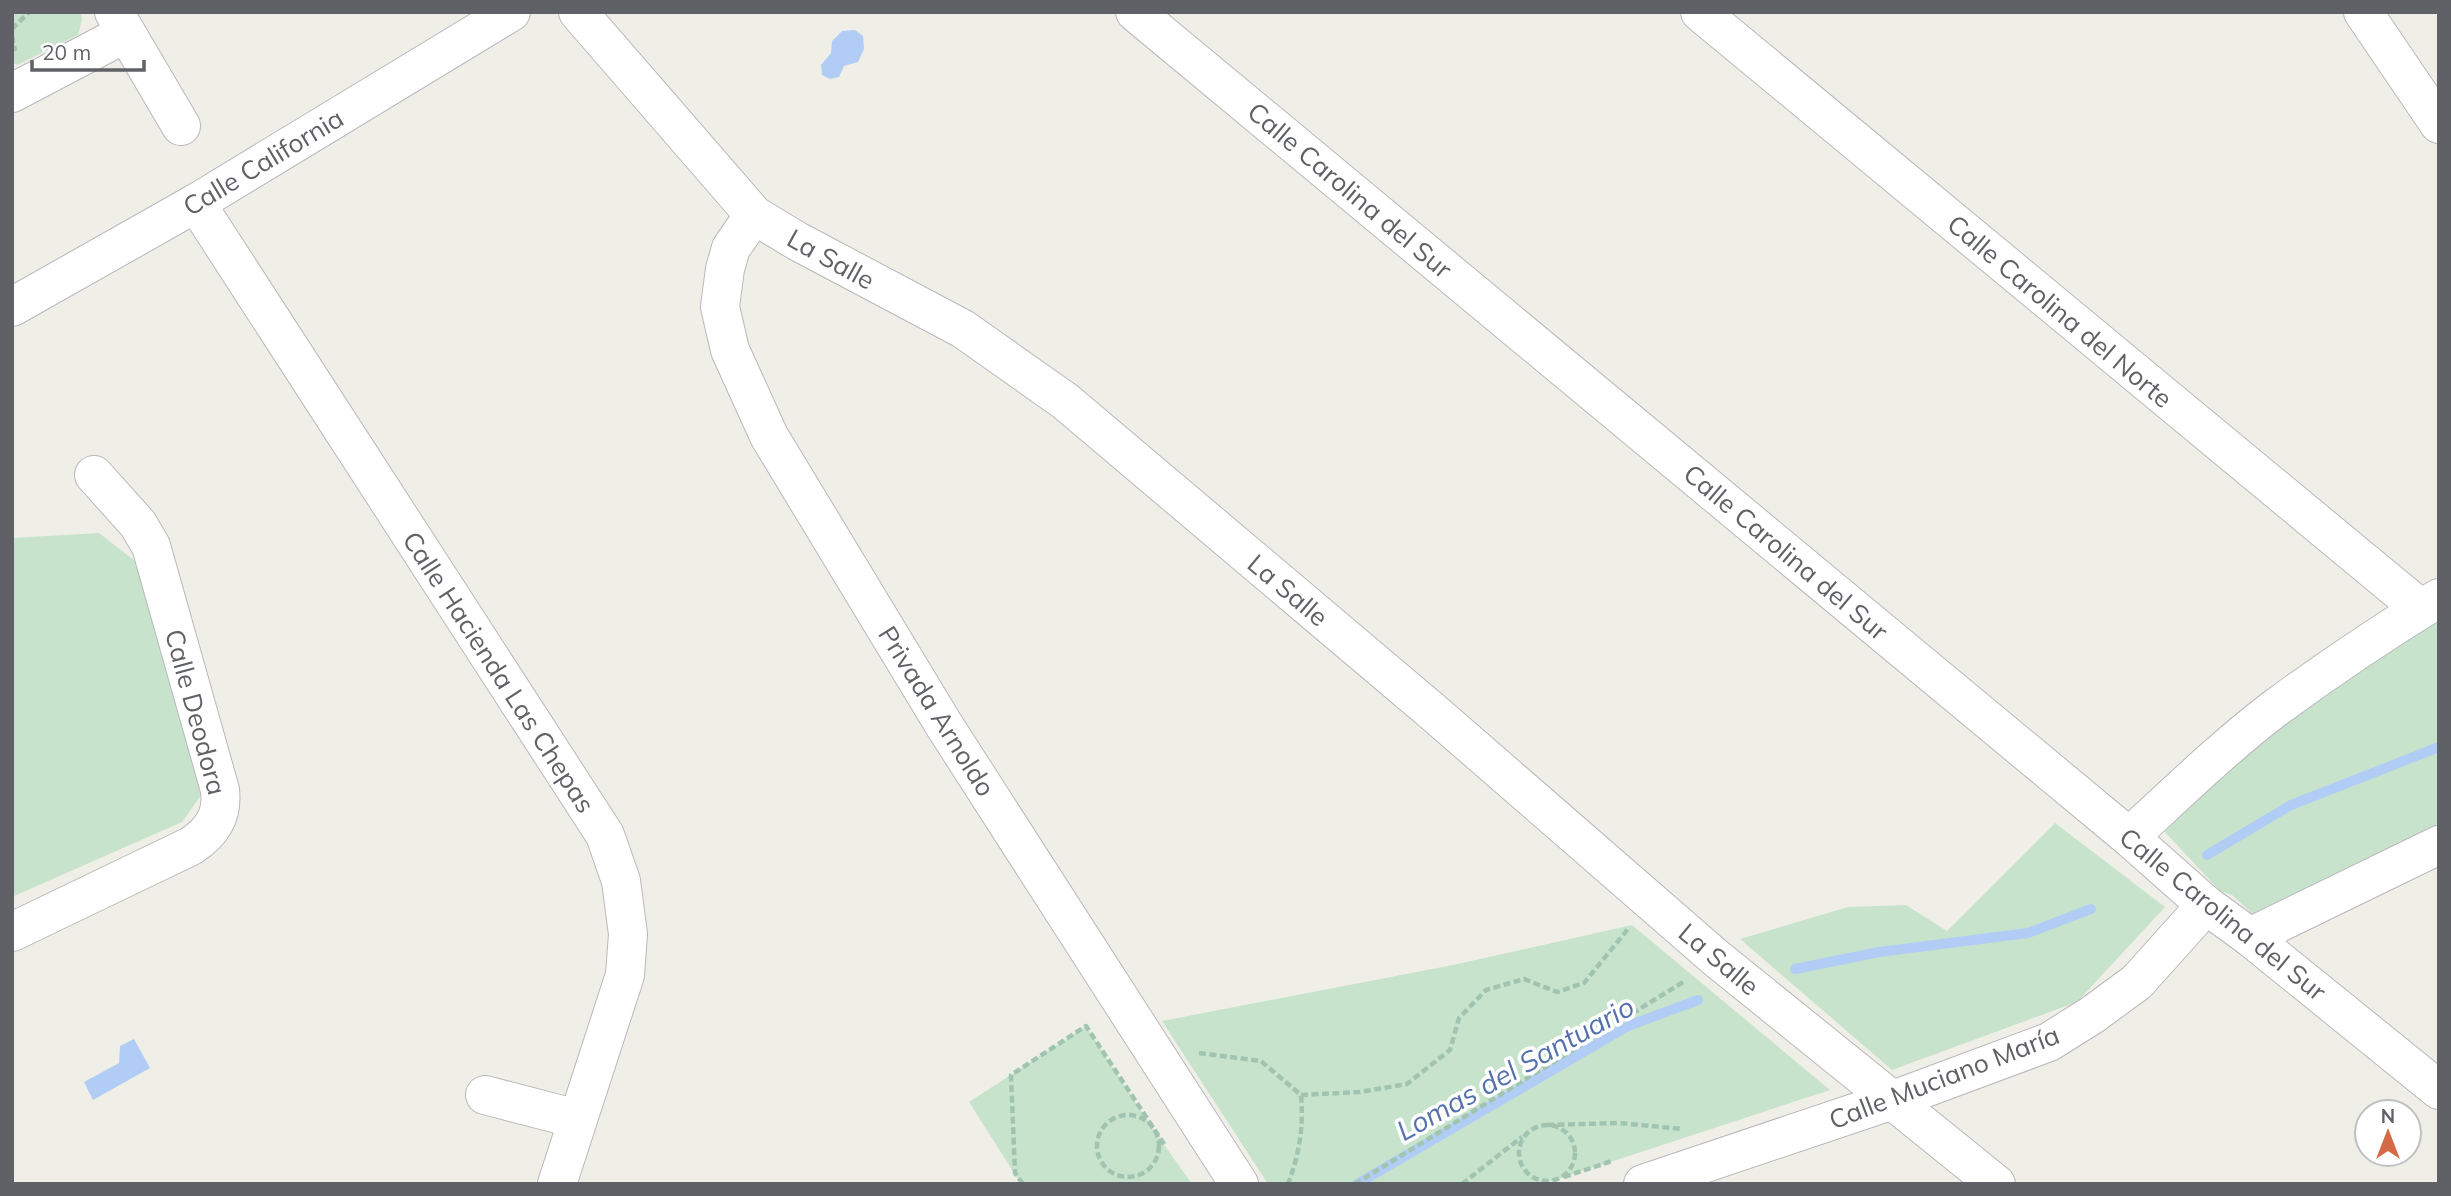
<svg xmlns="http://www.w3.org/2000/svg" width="2451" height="1196" viewBox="0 0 2451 1196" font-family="Mulish,sans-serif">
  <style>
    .green { fill: #c8e3cc }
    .water { fill: #b2cdf5 }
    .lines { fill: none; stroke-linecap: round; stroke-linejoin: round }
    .stream { stroke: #b2cdf5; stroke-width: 10 }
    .minor-casing { stroke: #b8b8bc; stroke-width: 40 }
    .secondary-casing { stroke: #b6b8bd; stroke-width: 40 }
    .path { stroke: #a1c4b1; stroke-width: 4.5; stroke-dasharray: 7 3.5; stroke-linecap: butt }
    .minor { stroke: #fff; stroke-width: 38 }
    .secondary { stroke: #fff; stroke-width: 38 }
    .labels { text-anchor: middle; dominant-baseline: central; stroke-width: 7; stroke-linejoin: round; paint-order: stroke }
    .street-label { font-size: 26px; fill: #5f6166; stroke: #fff }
    .water-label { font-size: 28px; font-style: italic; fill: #5471ae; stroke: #fff }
  </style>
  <rect width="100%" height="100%" fill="#efefe8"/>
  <!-- green -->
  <g class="green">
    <polygon points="12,12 81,12 82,20 78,35 17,65 12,62"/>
    <polygon points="99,533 135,561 204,791 182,822 12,897 12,538"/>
    <polygon points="2439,609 2439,836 2284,913 2267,907 2253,914 2232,895 2220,891 2163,830 2190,794"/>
    <polygon points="2055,823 2165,907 2077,1002 1892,1070 1740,939 1848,907 1906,905 1947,931"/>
    <polygon points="1632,925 1830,1090 1543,1184 1268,1184 1162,1021 1453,965"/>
    <polygon points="1086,1026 1155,1132 1192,1184 1021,1184 969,1102"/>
  </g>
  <!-- water -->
  <g class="water">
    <polygon points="855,30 863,36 864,49 858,62 844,66 839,77 830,79 822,75 821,65 831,53 832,41 842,31"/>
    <polygon points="134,1039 150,1068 93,1100 84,1082 119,1063 120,1046"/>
  </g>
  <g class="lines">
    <!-- stream -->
    <g class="stream">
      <polyline points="2207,855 2291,805 2439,747"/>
      <polyline points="1795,969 1879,952 2028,933 2091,909"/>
      <polyline points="1357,1184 1628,1026 1698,1000"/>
    </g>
    <!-- minor casing -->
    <g class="minor-casing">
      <g id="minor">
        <polyline points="114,12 181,126"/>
        <polyline points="578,12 754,215 797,241 963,329 1065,401 1433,712 1716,958 1996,1184"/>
        <polyline points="1135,12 2129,837 2206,905 2250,937 2439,1090"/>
        <polyline points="1700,12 2421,609"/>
        <polyline points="2363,12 2439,124"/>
        <polyline points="12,93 126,33"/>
        <polyline points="196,203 605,835 621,881 628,934 625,975 557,1184"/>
        <polyline points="754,215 731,248 725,269 720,307 730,350 769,436 944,725 1239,1184"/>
        <path d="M2129 837C2176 794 2223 748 2274 709 2327 670 2382 633 2439 598"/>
        <path d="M12 932 191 846C212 832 223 816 220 790L151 546 138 524 94 475"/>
        <polyline points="2250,937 2439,845"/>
        <polyline points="485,1095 577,1119"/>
        <polyline points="1643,1184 1893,1100 2049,1042 2092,1015 2137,982 2206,905"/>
      </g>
    </g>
    <!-- secondary casing -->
    <g class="secondary-casing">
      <polyline id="secondary" points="12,307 196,203 511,12"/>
    </g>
    <!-- path -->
    <g class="path">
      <polyline points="12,29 29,12"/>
      <polyline points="12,36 15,51"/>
      <path d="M1199 1053 1261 1061 1301 1095C1304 1127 1299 1155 1288 1184"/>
      <polyline points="1301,1095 1360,1092 1407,1084 1450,1050 1459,1018 1486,990 1524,979 1557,992 1584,983 1628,929"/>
      <circle cx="1128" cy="1146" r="31"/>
      <circle cx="1547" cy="1153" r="28"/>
      <polyline points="1547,1125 1619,1123 1682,1129"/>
      <polyline points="1564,1177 1612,1161"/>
      <polyline points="1023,1184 1015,1173 1011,1075 1086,1026 1166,1147"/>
      <polyline points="1355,1184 1685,981"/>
      <polyline points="1462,1184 1522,1137"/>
    </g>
    <!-- minor -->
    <use href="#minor" class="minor"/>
    <!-- secondary -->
    <use href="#secondary" class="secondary"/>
  </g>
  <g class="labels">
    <!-- street labels -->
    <g class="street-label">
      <text transform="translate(263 162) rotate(-31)">Calle California</text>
      <text transform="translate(1350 190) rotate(40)">Calle Carolina del Sur</text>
      <text transform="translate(831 259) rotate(29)">La Salle</text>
      <text transform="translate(2060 311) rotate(40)">Calle Carolina del Norte</text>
      <text transform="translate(1786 552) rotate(40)">Calle Carolina del Sur</text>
      <text transform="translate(1288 590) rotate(40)">La Salle</text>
      <text transform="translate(499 672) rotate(57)">Calle Hacienda Las Chepas</text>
      <text transform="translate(937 711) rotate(58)">Privada Arnoldo</text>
      <text transform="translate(196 712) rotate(75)">Calle Deodora</text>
      <text transform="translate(2223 914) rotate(39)">Calle Carolina del Sur</text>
      <text transform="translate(1719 959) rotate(40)">La Salle</text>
      <text transform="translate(1944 1077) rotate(-21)">Calle Muciano María</text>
    </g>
    <!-- water labels -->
    <g class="water-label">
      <text transform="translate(1515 1068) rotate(-29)">Lomas del Santuario</text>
    </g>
  </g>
  <!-- border -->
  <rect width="2451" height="1196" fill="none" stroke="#5f6166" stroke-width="28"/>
  <!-- north arrow -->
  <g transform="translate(2388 1133)"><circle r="33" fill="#ffffff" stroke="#bfc0c2" stroke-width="2"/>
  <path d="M0-5L12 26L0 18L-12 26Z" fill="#d56a48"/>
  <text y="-10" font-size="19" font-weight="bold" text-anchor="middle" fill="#5f6166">N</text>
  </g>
  <!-- scale -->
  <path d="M32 60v10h112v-10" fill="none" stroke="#5f6166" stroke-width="3.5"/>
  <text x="42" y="60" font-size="21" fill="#5f6166" stroke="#ffffff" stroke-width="5" paint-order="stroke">20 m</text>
</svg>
